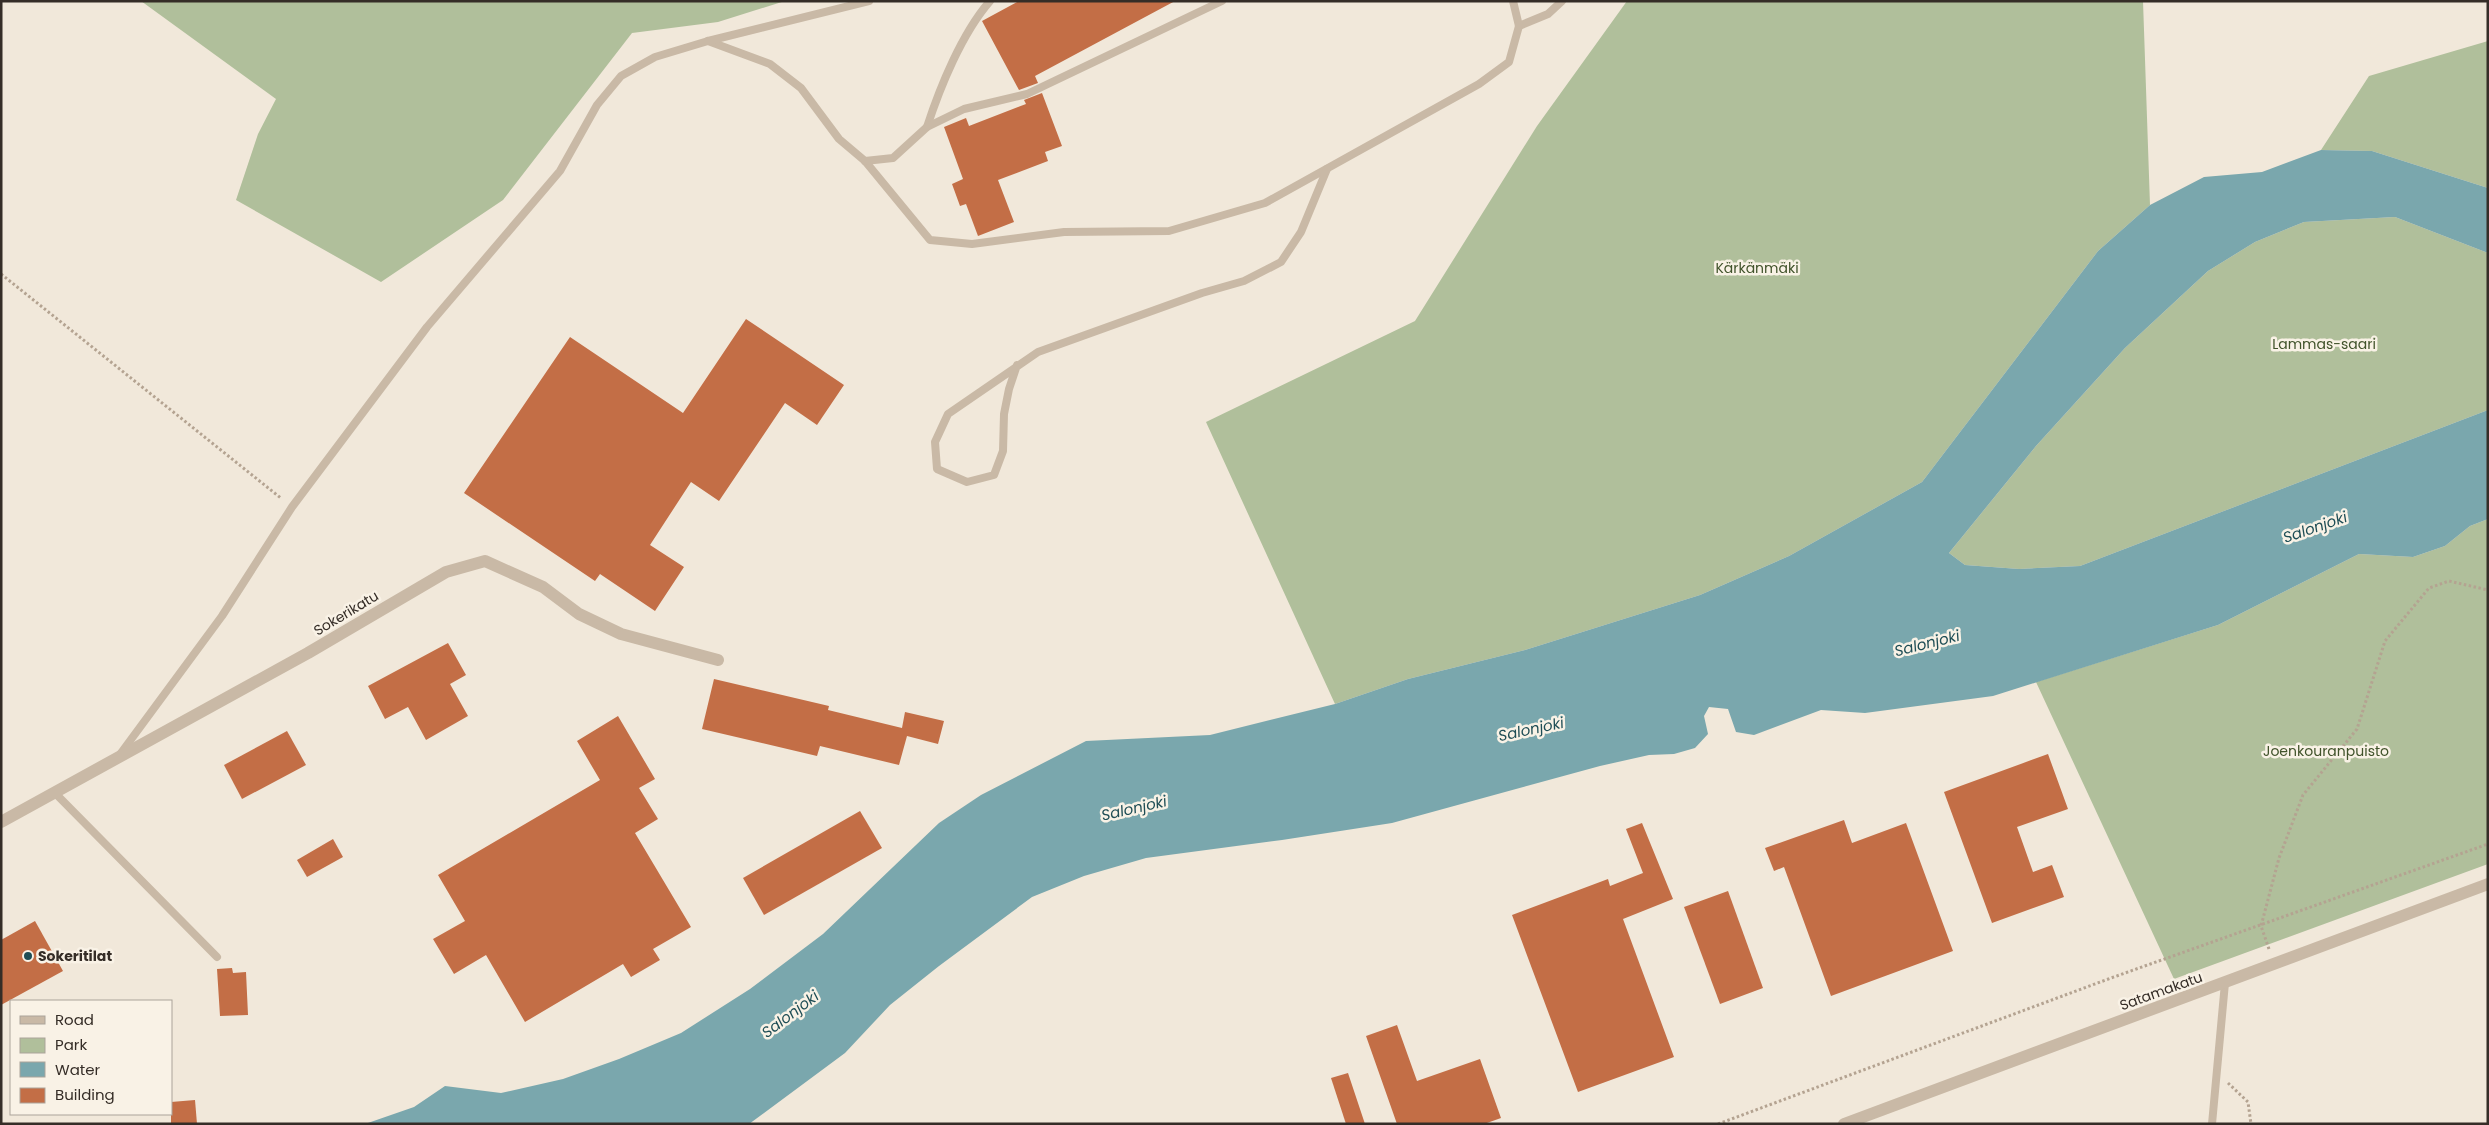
<svg xmlns="http://www.w3.org/2000/svg" width="2489" height="1125" viewBox="0 0 2489 1125" font-family="Poppins,sans-serif">
  <style>
    .green { fill: #b0bf9b }
    .water { fill: #7aa7ad }
    .building { fill: #c36e46 }
    .lines { fill: none; stroke-linecap: round; stroke-linejoin: round }
    .path { stroke: #b4a391; stroke-width: 3; stroke-dasharray: 2.5 2.5; stroke-linecap: butt }
    .lane { stroke: #c9b9a6; stroke-width: 8 }
    .street { stroke: #c9b9a6; stroke-width: 12 }
    .poi-dot { fill: #1e4d55; stroke: #f9f2e6; stroke-width: 2 }
    .labels { text-anchor: middle; dominant-baseline: central; stroke-width: 5; stroke-linejoin: round; paint-order: stroke }
    .park-label { font-size: 14px; fill: #41532b; stroke: #f9f2e6 }
    .street-label { font-size: 14px; fill: #352d27; stroke: #f9f2e6 }
    .poi-label { font-size: 14px; font-weight: bold; fill: #352d27; stroke: #f9f2e6; text-anchor: start }
    .water-label { font-size: 15px; font-style: italic; fill: #1e4d55; stroke: #f9f2e6 }
  </style>
  <rect width="100%" height="100%" fill="#f1e8da"/>
  <!-- green -->
  <g class="green">
    <polygon points="141,1 785,1 718,22 632,33 503,200 381,282 236,200 258,134 276,99"/>
    <polygon points="1627,1 2143,1 2150,205 2098,251 1922,482 1789,556 1700,595 1525,650 1408,679 1335,704 1206,422 1415,321 1537,126"/>
    <polygon points="2488,41 2488,188 2372,151 2321,150 2369,76"/>
    <polygon points="2395,217 2488,253 2488,410 2080,566 2019,569 1965,565 1949,553 2036,446 2125,348 2208,271 2255,242 2304,222"/>
    <polygon points="2488,519 2488,864 2174,979 2036,682 2218,625 2359,554 2413,557 2445,546 2470,526"/>
  </g>
  <!-- water -->
  <polygon class="water" points="2321,150 2372,151 2488,188 2488,253 2395,217 2304,222 2255,242 2208,271 2125,348 2036,446 1949,553 1965,565 2019,569 2080,566 2488,410 2488,519 2470,526 2445,546 2413,557 2359,554 2218,625 1993,696 1865,713 1821,710 1754,735 1736,732 1728,709 1709,707 1704,716 1708,734 1695,748 1674,754 1649,755 1600,766 1392,823 1282,840 1146,858 1084,876 1032,897 939,966 890,1005 845,1053 749,1124 365,1124 414,1107 445,1086 501,1093 563,1079 619,1059 681,1033 750,989 823,934 939,823 981,795 1086,741 1210,735 1335,704 1408,679 1525,650 1700,595 1789,556 1922,482 2098,251 2150,205 2204,177 2262,172"/>
  <!-- building -->
  <g class="building">
    <polygon points="1019,1 1175,1 1035,76 1038,83 1019,90 982,21"/>
    <polygon points="1042,93 1062,146 1045,152 1048,161 998,180 1014,222 978,236 966,204 960,206 952,184 963,179 944,127 966,118 969,126 1026,104 1024,100"/>
    <polygon points="746,319 844,385 817,425 785,403 719,501 691,482 650,545 684,567 655,611 600,574 595,581 464,493 570,337 683,413"/>
    <polygon points="448,643 466,675 450,684 468,716 426,740 408,707 385,719 368,686"/>
    <polygon points="714,679 829,706 828,710 902,728 905,712 944,721 938,744 907,736 899,765 820,746 817,756 702,729"/>
    <polygon points="618,716 655,779 639,788 658,819 635,833 691,927 653,949 660,960 631,977 623,964 525,1022 486,955 454,974 433,939 465,921 438,875 600,780 577,741"/>
    <polygon points="287,731 306,765 242,799 224,765"/>
    <polygon points="2048,754 2068,809 2017,827 2033,872 2052,865 2064,897 1992,923 1944,792"/>
    <polygon points="860,811 882,848 764,915 743,878"/>
    <polygon points="1844,820 1852,843 1906,823 1953,951 1831,996 1784,867 1774,871 1765,848"/>
    <polygon points="1642,823 1673,899 1623,919 1674,1057 1578,1092 1512,915 1608,879 1610,886 1643,873 1626,829"/>
    <polygon points="333,839 343,857 307,877 297,860"/>
    <polygon points="1728,891 1763,988 1720,1004 1684,907"/>
    <polygon points="35,921 63,971 1,1005 1,940"/>
    <polygon points="232,968 233,973 246,972 248,1015 220,1016 217,969"/>
    <polygon points="1397,1025 1417,1081 1480,1059 1501,1118 1484,1124 1397,1124 1366,1036"/>
    <polygon points="1348,1073 1365,1124 1346,1124 1331,1078"/>
    <polygon points="195,1100 197,1124 171,1124 171,1102"/>
  </g>
  <g class="lines">
    <!-- path -->
    <g class="path">
      <polyline points="1,274 282,499"/>
      <polyline points="2269,949 2261,926 2279,858 2303,795 2357,729 2385,641 2429,588 2449,581 2488,590"/>
      <polyline points="2228,1083 2248,1102 2251,1124"/>
      <polyline points="1718,1124 2111,978 2488,844"/>
    </g>
    <!-- lane -->
    <g class="lane">
      <polyline points="1519,26 1548,14 1562,1"/>
      <polyline points="708,41 770,64 801,88 839,139 865,161 930,240 972,244 1064,232 1169,231 1265,203 1479,84 1509,62 1519,26 1513,1"/>
      <path d="M927 127C940 87 962 33 990 1"/>
      <polyline points="865,161 893,158 927,127 964,109 1027,94 1222,1"/>
      <polyline points="1017,365 1009,389 1004,414 1003,451 994,475 967,482 937,469 935,442 948,414 1038,352 1202,293 1244,281 1281,262 1301,232 1327,169"/>
      <polyline points="121,753 222,616 292,507 427,327 560,171 597,105 621,76 655,57 708,41 869,1"/>
      <polyline points="54,792 217,957"/>
      <polyline points="2212,1124 2225,983"/>
    </g>
    <!-- street -->
    <g class="street">
      <polyline points="1,822 308,653 446,572 485,561 543,587 579,614 621,634 718,660"/>
      <polyline points="1844,1124 2488,884"/>
    </g>
  </g>
  <!-- markers -->
  <circle class="poi-dot" cx="28" cy="956" r="5"/>
  <g class="labels">
    <!-- park labels -->
    <g class="park-label">
      <text x="1757" y="268">Kärkänmäki</text>
      <text x="2324" y="344">Lammas-saari</text>
      <text x="2326" y="751">Joenkouranpuisto</text>
    </g>
    <!-- street labels -->
    <g class="street-label">
      <text transform="translate(346 613) rotate(-31)">Sokerikatu</text>
      <text transform="translate(2161 991) rotate(-20)">Satamakatu</text>
    </g>
    <!-- poi labels -->
    <g class="poi-label">
      <text x="38" y="956">Sokeritilat</text>
    </g>
    <!-- water labels -->
    <g class="water-label">
      <text transform="translate(2315 527) rotate(-19)">Salonjoki</text>
      <text transform="translate(1927 643) rotate(-14)">Salonjoki</text>
      <text transform="translate(1531 729) rotate(-12)">Salonjoki</text>
      <text transform="translate(1134 808) rotate(-13)">Salonjoki</text>
      <text transform="translate(790 1014) rotate(-37)">Salonjoki</text>
    </g>
  </g>
  <!-- border -->
  <rect width="2489" height="1125" fill="none" stroke="#352d27" stroke-width="5"/>
  <!-- legend -->
  <rect x="10" y="1000" width="162" height="115" fill="#f9f2e6" stroke="#aba39a"/>
  <rect x="20" y="1016" width="25" height="8" fill="#c9b9a6" stroke="#aba39a"/>
  <text x="55" y="1025" font-size="15" fill="#352d27">Road</text>
  <rect x="20" y="1038" width="25" height="15" fill="#b0bf9b" stroke="#aba39a"/>
  <text x="55" y="1050" font-size="15" fill="#352d27">Park</text>
  <rect x="20" y="1062" width="25" height="15" fill="#7aa7ad" stroke="#aba39a"/>
  <text x="55" y="1075" font-size="15" fill="#352d27">Water</text>
  <rect x="20" y="1088" width="25" height="15" fill="#c36e46" stroke="#aba39a"/>
  <text x="55" y="1100" font-size="15" fill="#352d27">Building</text>
</svg>
